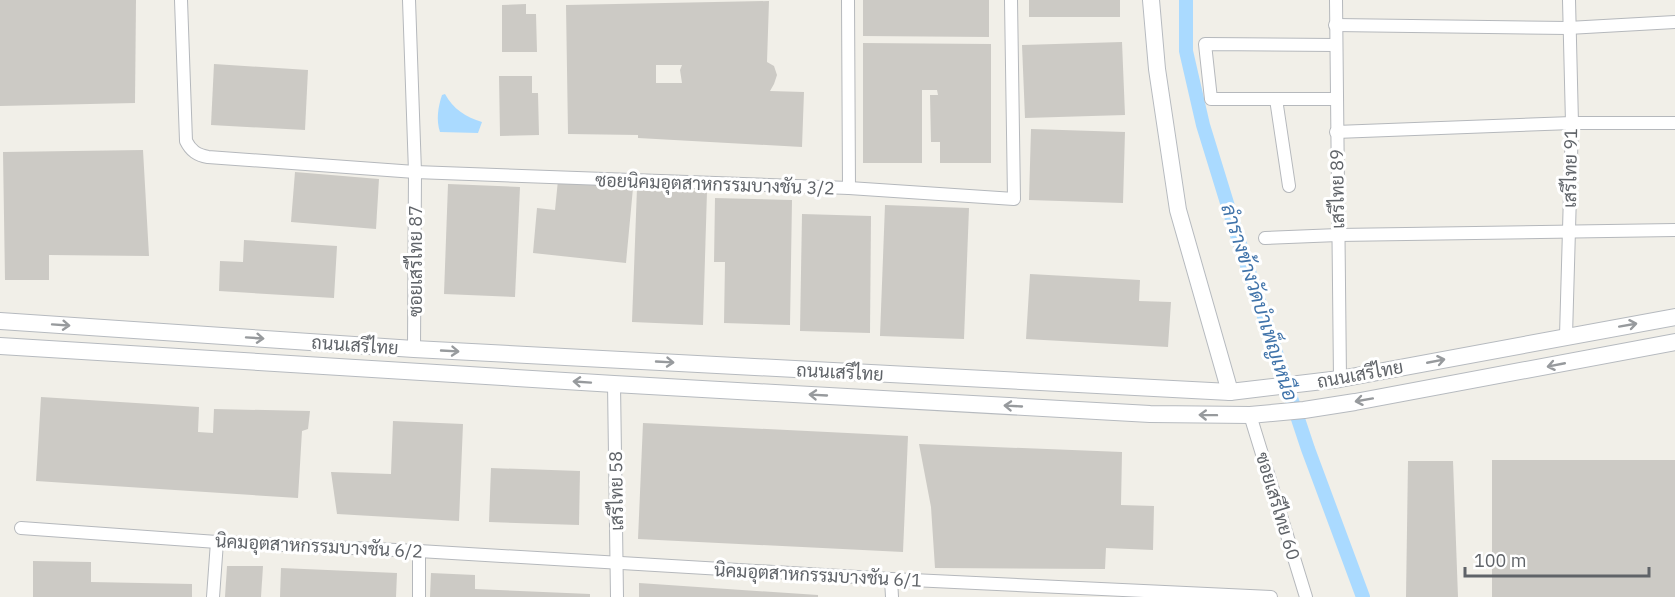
<svg xmlns="http://www.w3.org/2000/svg" width="1675" height="597" viewBox="0 0 1675 597" font-family="'IBM Plex Sans',Sarabun,sans-serif">
  <style>
    .water { fill: #aadaff }
    .lines { fill: none; stroke-linecap: round; stroke-linejoin: round }
    .canal { stroke: #aadaff; stroke-width: 14 }
    .building { fill: #cccac5; fill-rule: evenodd }
    .street-casing { stroke: #b5b8bc; stroke-width: 14 }
    .secondary-casing { stroke: #b6babf; stroke-width: 18 }
    .street { stroke: #fff; stroke-width: 12 }
    .secondary { stroke: #fff; stroke-width: 16 }
    .oneway { stroke: #979a9d }
    .labels { text-anchor: middle; dominant-baseline: central; stroke-width: 6; stroke-linejoin: round; paint-order: stroke }
    .street-label { font-size: 18px; fill: #5f6368; stroke: #fff }
    .water-label { font-size: 20px; font-style: italic; fill: #4174aa; stroke: #fff }
  </style>
  <rect width="100%" height="100%" fill="#f1efe8"/>
  <!-- water -->
  <path class="water" d="M445 94C453 109 466 117 482 122L478 133 440 132C436 120 438 107 442 95Z"/>
  <g class="lines">
    <!-- canal -->
    <polyline class="canal" points="1186,0 1186,51 1203,125 1235,229 1308,449 1363,597"/>
  </g>
  <!-- building -->
  <g class="building">
    <polygon points="0,0 136,0 135,103 0,106"/>
    <polygon points="863,0 989,0 989,37 863,36"/>
    <rect x="1029" y="0" width="91" height="17"/>
    <path d="M769 1 767 62 774 66 777 75 774 84 770 91 804 92 802 147 638 138V135L568 134 566 5ZM656 65H682L680 70 682 83H656Z"/>
    <polygon points="526,4 526,14 536,14 537,52 502,52 502,5"/>
    <polygon points="1122,42 1125,115 1025,118 1022,45"/>
    <polygon points="863,43 991,44 991,163 940,163 940,142 931,142 930,95 938,95 937,90 922,90 922,163 863,163"/>
    <polygon points="214,64 308,70 305,130 211,125"/>
    <polygon points="499,76 532,76 532,93 538,93 539,135 500,136"/>
    <polygon points="1031,129 1125,132 1123,203 1029,200"/>
    <polygon points="143,150 149,256 49,255 49,280 5,280 3,152"/>
    <polygon points="295,172 379,179 376,229 291,222"/>
    <polygon points="558,180 633,188 626,263 533,253 537,208 555,210"/>
    <polygon points="448,184 520,187 515,297 444,294"/>
    <polygon points="637,188 707,191 703,325 632,322"/>
    <polygon points="715,198 792,200 790,325 724,323 725,262 714,262"/>
    <polygon points="885,205 969,208 964,339 880,336"/>
    <polygon points="802,214 871,216 870,333 800,331"/>
    <polygon points="244,240 337,246 334,298 219,291 220,261 243,262"/>
    <polygon points="1030,274 1140,280 1139,301 1171,302 1168,347 1026,339"/>
    <polygon points="41,397 199,407 198,432 213,433 214,409 310,411 308,429 302,431 298,498 36,481"/>
    <polygon points="393,421 463,424 459,521 337,514 331,472 391,474"/>
    <polygon points="643,423 908,436 903,552 638,539"/>
    <polygon points="919,444 1122,452 1121,505 1154,506 1153,550 1106,548 1105,569 935,568 931,507"/>
    <rect x="1492" y="460" width="183" height="137"/>
    <polygon points="1408,461 1453,461 1458,597 1406,597"/>
    <polygon points="491,468 580,471 579,525 489,522"/>
    <polygon points="33,561 91,562 91,582 192,584 192,597 33,597"/>
    <polygon points="227,566 263,566 261,597 225,597"/>
    <polygon points="281,568 397,573 396,597 280,597"/>
    <polygon points="431,573 475,575 475,589 590,594 590,597 430,597"/>
    <polygon points="639,583 818,595 818,597 639,597"/>
  </g>
  <g class="lines">
    <!-- street casing -->
    <g class="street-casing">
      <g id="street">
        <path d="M181 0 186 141C191 151 197 155 208 157L415 172 849 188 1014 199 1011 0"/>
        <polyline points="409,0 415,172 414,349"/>
        <polyline points="848,0 849,188"/>
        <polyline points="1336,0 1340,379"/>
        <polyline points="1335,25 1568,28 1675,22"/>
        <polyline points="1336,45 1205,44 1211,99 1337,99"/>
        <polyline points="1276,99 1289,186"/>
        <polyline points="1336,132 1572,123 1675,123"/>
        <polyline points="1265,238 1338,235 1675,230"/>
        <polyline points="1566,336 1572,123 1569,0"/>
        <polyline points="614,384 617,597"/>
        <polyline points="1250,415 1306,597"/>
        <polyline points="21,528 217,542 419,551 891,579 1271,597"/>
        <polyline points="891,579 892,597"/>
        <polyline points="213,597 217,542"/>
        <polyline points="419,597 419,551"/>
      </g>
    </g>
    <!-- secondary casing -->
    <g class="secondary-casing">
      <g id="secondary">
        <polyline points="1151,0 1157,69 1178,210 1230,392"/>
        <polyline points="0,321 414,349 1230,392 1340,379 1675,317"/>
        <polyline points="0,346 614,384 1150,414 1250,415 1304,410 1355,402 1675,342"/>
      </g>
    </g>
    <!-- street -->
    <use href="#street" class="street"/>
    <!-- secondary -->
    <use href="#secondary" class="secondary"/>
  </g>
  <!-- one-way arrows -->
  <defs><path id="oneway-shaft" d="M-6 0H5M1.5-3L5.5 0L1.5 3" fill="none" stroke-width="1.6" stroke-linecap="round" stroke-linejoin="round" transform="scale(1.5)"/></defs>
  <g class="oneway">
    <use href="#oneway-shaft" transform="translate(61 325) rotate(4)"/>
    <use href="#oneway-shaft" transform="translate(1628 325) rotate(-10)"/>
    <use href="#oneway-shaft" transform="translate(255 338) rotate(4)"/>
    <use href="#oneway-shaft" transform="translate(450 351) rotate(3)"/>
    <use href="#oneway-shaft" transform="translate(1436 361) rotate(-11)"/>
    <use href="#oneway-shaft" transform="translate(665 362) rotate(3)"/>
    <use href="#oneway-shaft" transform="translate(1556 365) rotate(169)"/>
    <use href="#oneway-shaft" transform="translate(582 382) rotate(-176)"/>
    <use href="#oneway-shaft" transform="translate(818 395) rotate(-177)"/>
    <use href="#oneway-shaft" transform="translate(1364 400) rotate(170)"/>
    <use href="#oneway-shaft" transform="translate(1013 406) rotate(-177)"/>
    <use href="#oneway-shaft" transform="translate(1208 415) rotate(-179)"/>
  </g>
  <g class="labels">
    <!-- street labels -->
    <g class="street-label">
      <text transform="translate(1570 168) rotate(-89)">เสรีไทย 91</text>
      <text transform="translate(715 184) rotate(2)">ซอยนิคมอุตสาหกรรมบางชัน 3/2</text>
      <text transform="translate(1337 189) rotate(-91)">เสรีไทย 89</text>
      <text transform="translate(415 261) rotate(-90)">ซอยเสรีไทย 87</text>
      <text transform="translate(355 345) rotate(4)">ถนนเสรีไทย</text>
      <text transform="translate(840 372) rotate(3)">ถนนเสรีไทย</text>
      <text transform="translate(1360 374) rotate(-10)">ถนนเสรีไทย</text>
      <text transform="translate(616 491) rotate(-91)">เสรีไทย 58</text>
      <text transform="translate(1278 506) rotate(73)">ซอยเสรีไทย 60</text>
      <text transform="translate(319 546) rotate(3)">นิคมอุตสาหกรรมบางชัน 6/2</text>
      <text transform="translate(818 575) rotate(3)">นิคมอุตสาหกรรมบางชัน 6/1</text>
    </g>
    <!-- water labels -->
    <g class="water-label">
      <text transform="translate(1260 302) rotate(72)">ลำรางข้างวัดบำเพ็ญเหนือ</text>
    </g>
  </g>
  <!-- scale -->
  <path d="M1465 567v9h184v-9" fill="none" stroke="#5f6368" stroke-width="3"/>
  <text x="1474" y="567" font-size="18" fill="#5f6368" stroke="#ffffff" stroke-width="4.5" paint-order="stroke">100 m</text>
</svg>
